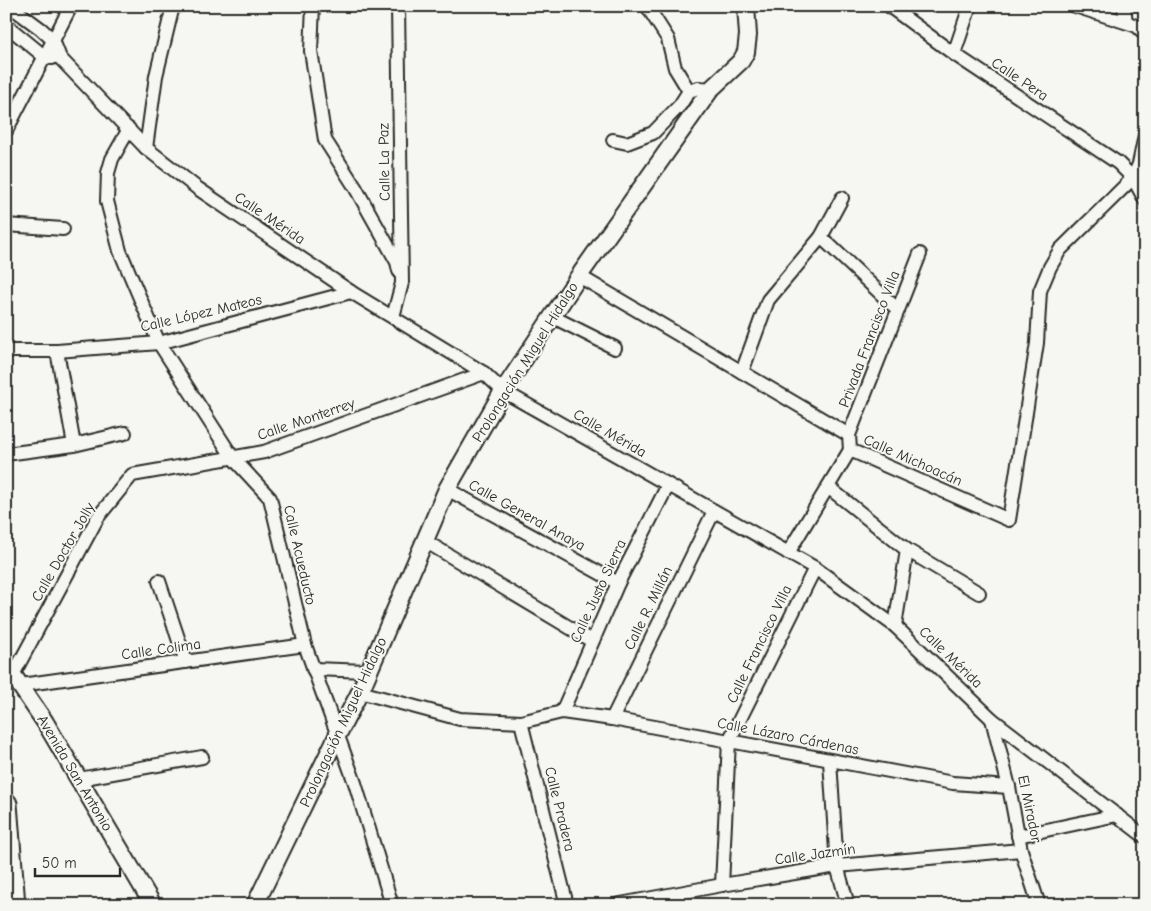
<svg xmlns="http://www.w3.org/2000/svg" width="1151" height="911" viewBox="0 0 1151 911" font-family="'Comic Neue',sans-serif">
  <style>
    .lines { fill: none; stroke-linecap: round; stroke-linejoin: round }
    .minor-casing { stroke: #2b2b2b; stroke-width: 16 }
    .tertiary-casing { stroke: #2b2b2b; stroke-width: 20 }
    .primary-casing { stroke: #2b2b2b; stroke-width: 25 }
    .minor { stroke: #f6f6f2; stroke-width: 12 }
    .tertiary { stroke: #f6f6f2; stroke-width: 16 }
    .primary { stroke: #f6f6f2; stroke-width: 21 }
    .labels { text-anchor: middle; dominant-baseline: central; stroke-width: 4; stroke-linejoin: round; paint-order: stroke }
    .street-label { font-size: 15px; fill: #2b2b2b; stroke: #f6f6f2 }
  </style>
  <rect width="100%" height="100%" fill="#f6f6f2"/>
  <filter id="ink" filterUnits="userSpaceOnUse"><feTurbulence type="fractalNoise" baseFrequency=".02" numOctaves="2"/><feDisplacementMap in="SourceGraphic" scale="10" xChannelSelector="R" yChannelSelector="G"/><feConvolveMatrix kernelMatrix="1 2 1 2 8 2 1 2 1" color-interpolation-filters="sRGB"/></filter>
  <g filter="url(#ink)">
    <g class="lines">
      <!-- minor casing -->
      <g class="minor-casing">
        <g id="minor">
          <polyline points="10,6 41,29 53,40 60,58 146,148 197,188 351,292 484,373 503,391 815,568 895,626 992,719 1145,837"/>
          <polyline points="313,6 311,51 325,140 355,187 397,262 399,271"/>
          <polyline points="647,6 668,39 675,68 689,91"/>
          <polyline points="889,6 954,54 1118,163 1133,178 1145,200"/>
          <polyline points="1075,6 1137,26 1145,34"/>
          <polyline points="1124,6 1126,22"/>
          <polyline points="6,25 45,57 52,58"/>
          <polyline points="954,54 970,6"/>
          <polyline points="129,129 112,159 108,173 107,201 120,251 159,343 233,458 270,498 305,645 355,783 392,905"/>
          <polyline points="6,131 71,6"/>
          <polyline points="613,140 627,143 653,133 680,105 689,91 698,88 711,89"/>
          <polyline points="146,148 156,76 173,6"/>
          <polyline points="6,225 63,229"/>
          <polyline points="821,237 898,310"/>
          <polyline points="579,276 849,435 850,450 1009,520 1037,343 1040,291 1050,267 1060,250 1133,178 1139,164 1145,135"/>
          <polyline points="393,317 402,283 398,6"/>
          <polyline points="553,317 615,348"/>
          <polyline points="6,351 57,351 159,343 351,292"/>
          <polyline points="57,351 74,445"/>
          <polyline points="742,372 768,300 821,237 842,198"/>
          <polyline points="849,435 920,254"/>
          <polyline points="6,454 74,445 125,433"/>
          <polyline points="828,487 907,550 979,593"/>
          <polyline points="447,489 618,583"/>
          <polyline points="425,541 592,641"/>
          <polyline points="788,553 850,450"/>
          <polyline points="159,581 186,662"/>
          <polyline points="895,626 907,550"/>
          <polyline points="313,669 368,671"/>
          <polyline points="13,675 98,517 132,475 264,452 484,373"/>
          <polyline points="21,685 305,645"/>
          <polyline points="360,692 460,719 521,722 562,712 612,719 953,783 1009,787"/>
          <polyline points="562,712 618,583 668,485"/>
          <polyline points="612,719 714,511"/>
          <polyline points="992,719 1009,787 1021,850 1039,905"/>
          <polyline points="521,722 567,905"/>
          <polyline points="830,761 837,866 848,905"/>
          <polyline points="79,779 202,757"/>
          <polyline points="1018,836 1117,815"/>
          <polyline points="722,885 729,741 815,568"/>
          <polyline points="615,905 722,885 837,866 1021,850"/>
        </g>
      </g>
      <!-- tertiary casing -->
      <g class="tertiary-casing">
        <g id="tertiary">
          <polyline points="6,671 13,675 45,722 153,905"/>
          <polyline points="255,905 338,734 360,692 447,489 503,391 579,276 711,89 741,61 746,52 748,35 746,6"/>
        </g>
      </g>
      <!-- primary casing -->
      <g class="primary-casing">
        <polyline id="primary" points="6,804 14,905"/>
      </g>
      <!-- minor -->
      <use href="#minor" class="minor"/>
      <!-- tertiary -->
      <use href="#tertiary" class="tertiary"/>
      <!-- primary -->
      <use href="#primary" class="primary"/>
    </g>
  </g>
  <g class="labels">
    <!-- street labels -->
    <g class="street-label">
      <text transform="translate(1020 79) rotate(34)">Calle Pera</text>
      <text transform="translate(384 162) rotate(-91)">Calle La Paz</text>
      <text transform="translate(270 218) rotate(34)">Calle Mérida</text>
      <text transform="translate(201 313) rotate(-13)">Calle López Mateos</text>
      <text transform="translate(869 339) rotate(-69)">Privada Francisco Villa</text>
      <text transform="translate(525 362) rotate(-58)">Prolongación Miguel Hidalgo</text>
      <text transform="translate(306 419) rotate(-19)">Calle Monterrey</text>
      <text transform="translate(610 433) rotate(30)">Calle Mérida</text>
      <text transform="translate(913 460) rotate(24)">Calle Michoacán</text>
      <text transform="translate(527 515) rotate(29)">Calle General Anaya</text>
      <text transform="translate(63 552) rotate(-60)">Calle Doctor Jolly</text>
      <text transform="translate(300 555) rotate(77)">Calle Acueducto</text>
      <text transform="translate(598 591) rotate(-65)">Calle Justo Sierra</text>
      <text transform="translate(648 608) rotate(-64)">Calle R. Millán</text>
      <text transform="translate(759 644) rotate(-64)">Calle Francisco Villa</text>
      <text transform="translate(161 649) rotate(-8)">Calle Colima</text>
      <text transform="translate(951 657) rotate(44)">Calle Mérida</text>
      <text transform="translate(343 722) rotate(-65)">Prolongación Miguel Hidalgo</text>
      <text transform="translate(788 736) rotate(11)">Calle Lázaro Cárdenas</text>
      <text transform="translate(75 773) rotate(59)">Avenida San Antonio</text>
      <text transform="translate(560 809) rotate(76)">Calle Pradera</text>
      <text transform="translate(1030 809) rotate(78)">El Mirador</text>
      <text transform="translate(815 854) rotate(-8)">Calle Jazmín</text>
    </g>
  </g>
  <!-- margin -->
  <rect width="1151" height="911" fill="none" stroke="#f6f6f2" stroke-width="25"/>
  <rect x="12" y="12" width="1126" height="886" fill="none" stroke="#2b2b2b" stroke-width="2" filter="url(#ink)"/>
  <!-- scale -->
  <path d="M35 868v8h85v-8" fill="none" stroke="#2b2b2b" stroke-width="2.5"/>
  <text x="42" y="868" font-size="15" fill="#2b2b2b" stroke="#f6f6f2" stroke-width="4" paint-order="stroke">50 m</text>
</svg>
